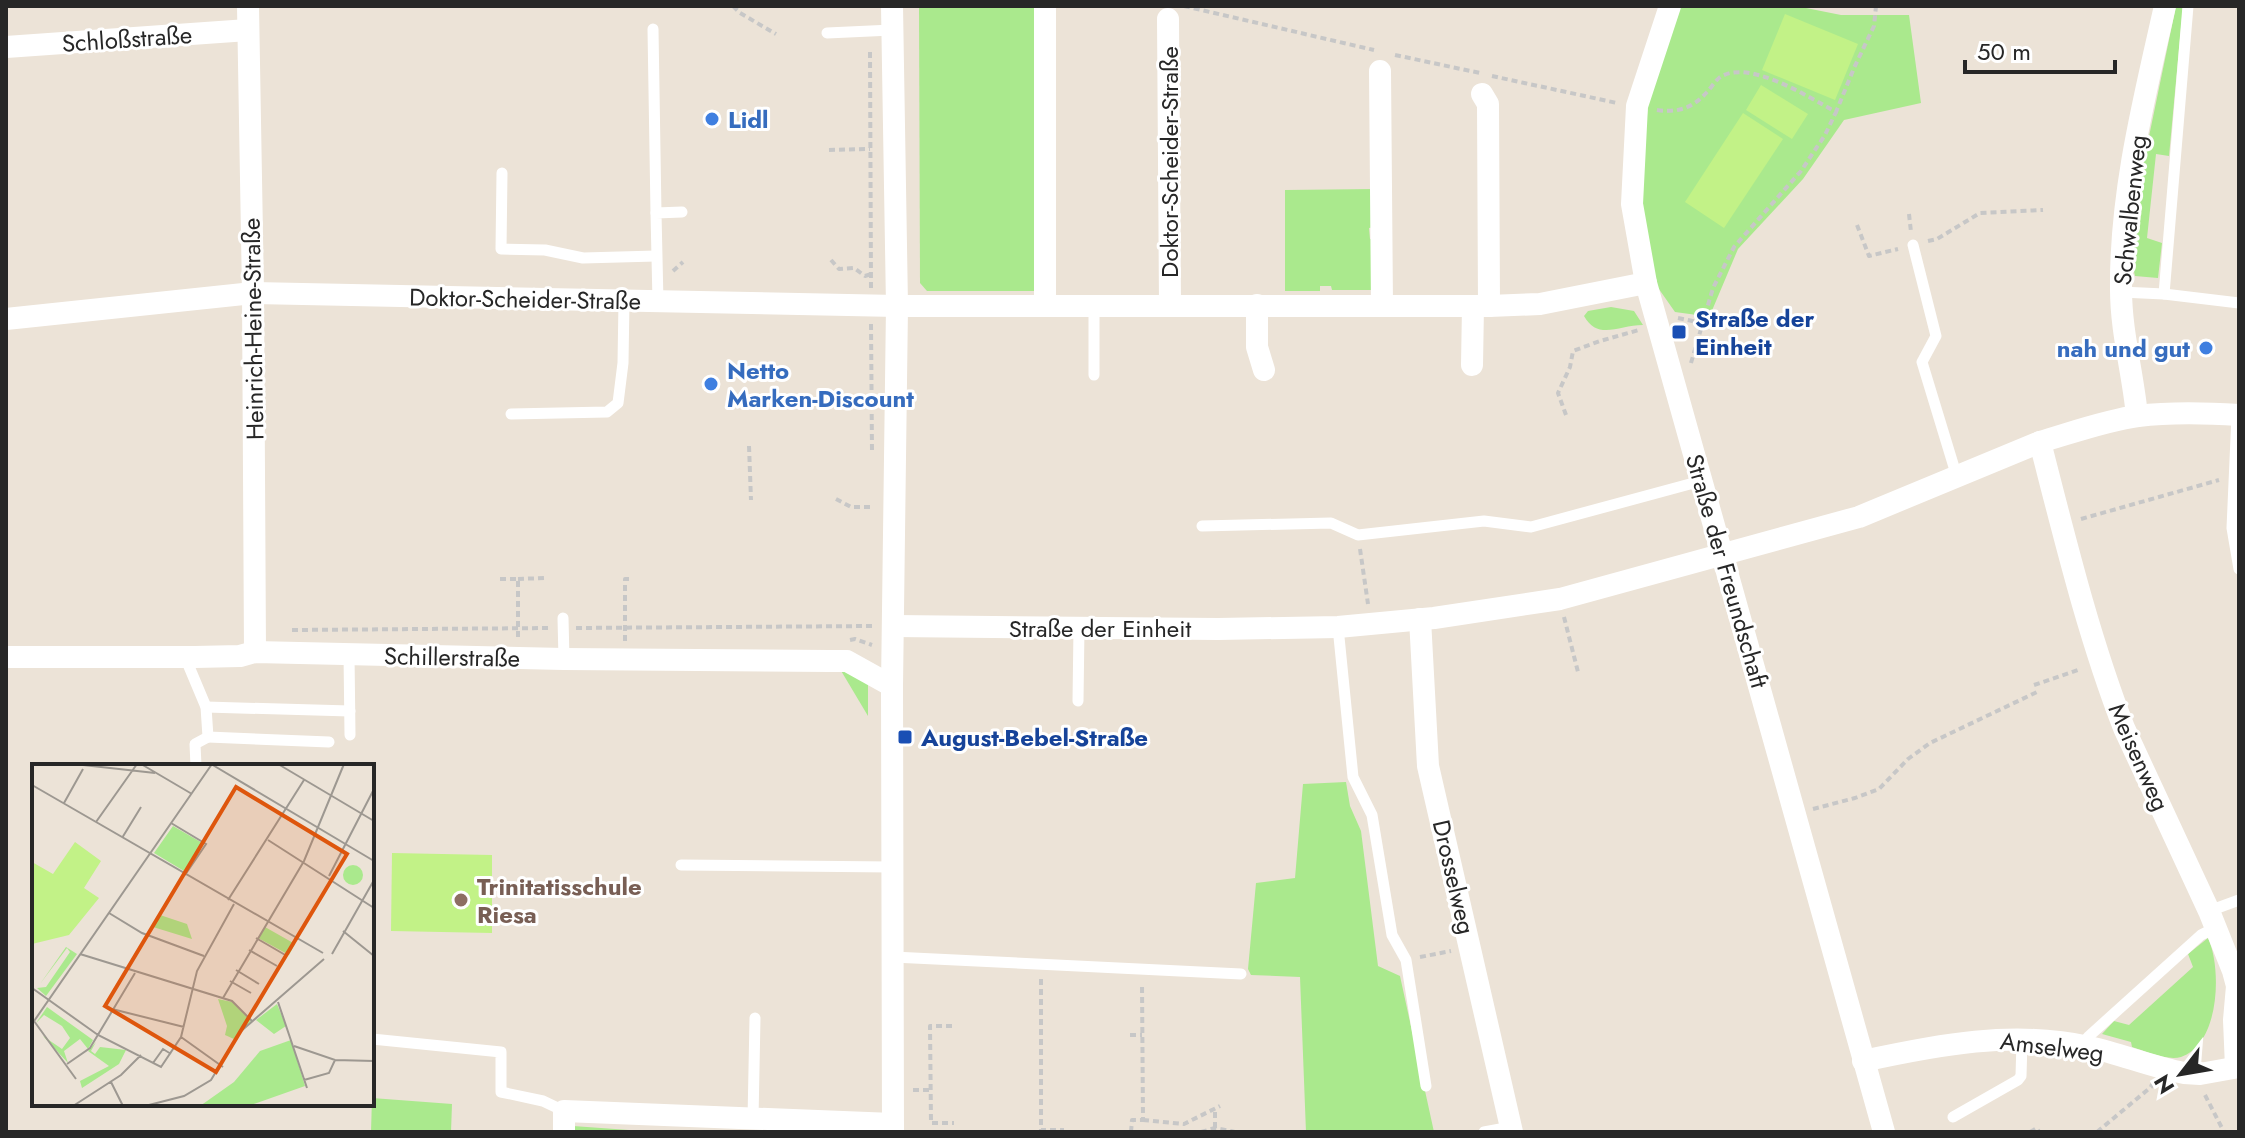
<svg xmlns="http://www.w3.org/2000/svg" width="2245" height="1138" viewBox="0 0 2245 1138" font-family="Jost,sans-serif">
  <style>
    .green { fill: #aae98d }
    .pitch { fill: #c2f287 }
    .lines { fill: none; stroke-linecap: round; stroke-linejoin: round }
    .path { stroke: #c7c7c7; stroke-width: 4; stroke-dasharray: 6 4; stroke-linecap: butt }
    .lane { stroke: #fff; stroke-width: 11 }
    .street { stroke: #fff; stroke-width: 22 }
    .shop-dot { fill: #3f7fe0; stroke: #fff; stroke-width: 3 }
    .transit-dot { fill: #1a4fb4; stroke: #fff; stroke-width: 3 }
    .education-dot { fill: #8d6e63; stroke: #fff; stroke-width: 3 }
    .labels { text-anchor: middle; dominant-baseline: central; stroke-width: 6; stroke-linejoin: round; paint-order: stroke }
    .street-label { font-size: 24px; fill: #272727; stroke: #fff }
    .shop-label { font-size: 24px; font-weight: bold; fill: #366cbe; stroke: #fff; text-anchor: start }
    .transit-label { font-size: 24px; font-weight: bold; fill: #164399; stroke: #fff; text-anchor: start }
    .education-label { font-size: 24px; font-weight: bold; fill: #785e54; stroke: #fff; text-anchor: start }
    .inset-road { fill: none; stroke: #9d9891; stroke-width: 2 }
    .view { fill: #de560d; fill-opacity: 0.15; stroke: #de560d; stroke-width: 4 }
    .inset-edge { fill: none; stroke: #272727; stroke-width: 4 }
  </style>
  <rect width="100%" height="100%" fill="#ece3d7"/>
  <!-- green -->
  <g class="green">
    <polygon points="919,6 1038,6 1037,291 927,291 920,283"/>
    <polygon points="1678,6 1796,6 1841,15 1909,15 1921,103 1844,120 1803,179 1738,249 1708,320 1697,315 1675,312 1654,282 1639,193 1649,96"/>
    <polygon points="2176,6 2183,6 2169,156 2156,154 2147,238 2162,243 2158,278 2135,276 2133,267 2134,209"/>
    <polygon points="1375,189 1375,227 1369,228 1370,239 1375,239 1374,290 1332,290 1331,286 1320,286 1320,291 1285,291 1285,190"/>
    <path d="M1611 307 1634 311 1643 325C1619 325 1598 341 1584 316L1588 311Z"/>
    <polygon points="840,669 868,683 868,716"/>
    <polygon points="1346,782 1350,806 1361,831 1378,966 1400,976 1434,1132 1306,1132 1300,977 1251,975 1248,969 1256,883 1295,878 1303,784"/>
    <path d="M2208 938C2222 968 2220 1044 2181 1057 2167 1061 2145 1051 2132 1047L2131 1042 2102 1034 2114 1021 2129 1025 2193 967 2188 954Z"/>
    <polygon points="372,1098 452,1104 451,1132 371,1132"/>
    <polygon points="573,1126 657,1132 573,1132"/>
  </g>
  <!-- pitch -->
  <g class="pitch">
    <polygon points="1785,14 1858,44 1835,100 1762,70"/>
    <polygon points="1761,85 1808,114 1792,139 1746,110"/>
    <polygon points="1743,113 1783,139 1724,228 1685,202"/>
    <polygon points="392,853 492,855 492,933 391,931"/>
  </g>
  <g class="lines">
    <!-- path -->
    <g class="path">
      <polyline points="733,6 740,13 776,34"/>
      <polyline points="1184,6 1374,50"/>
      <polyline points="870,52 871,288"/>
      <polyline points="1395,55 1480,73"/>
      <polyline points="1492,76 1617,103"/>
      <path d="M1657 110C1678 113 1693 108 1707 92 1711 88 1715 81 1719 78 1747 57 1810 98 1836 112L1854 68 1874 26 1876 6"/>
      <polyline points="829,150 870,149"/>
      <polyline points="1909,214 1911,232"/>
      <polyline points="1857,225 1869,256 1898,249"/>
      <polyline points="1928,241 1937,239 1980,213 2043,210"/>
      <polyline points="831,260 839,269 854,268 865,276 871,274"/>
      <polyline points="673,271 683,262"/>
      <polyline points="1678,318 1702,323"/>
      <polyline points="871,324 872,452"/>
      <polyline points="1691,363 1713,288 1734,247 1801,171 1825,135 1836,112"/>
      <polyline points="1566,415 1558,393 1570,367 1573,351 1600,341 1639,330"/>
      <polyline points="749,446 751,500"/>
      <polyline points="836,499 851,507 873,507"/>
      <polyline points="2081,519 2219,480"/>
      <polyline points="1360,549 1368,604"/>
      <polyline points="500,579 518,579 518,639"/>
      <polyline points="518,579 544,578"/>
      <polyline points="1564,617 1578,672"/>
      <polyline points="576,628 874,626"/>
      <polyline points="292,630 551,628"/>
      <polyline points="850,640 855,639 872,645"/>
      <polyline points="625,641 625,579 632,579"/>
      <polyline points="2034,685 2081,669"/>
      <polyline points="1813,809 1855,798 1879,789 1908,759 1930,743 2037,692"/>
      <polyline points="1420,957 1451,951"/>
      <polyline points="1041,979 1041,1130 1062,1130 1062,1128"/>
      <polyline points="952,1026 930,1026 931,1123 954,1123"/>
      <polyline points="1130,1035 1142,1035"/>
      <polyline points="913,1090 931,1090"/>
      <polyline points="2205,1095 2224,1132"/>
      <polyline points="1143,1120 1184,1124 1220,1106"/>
      <polyline points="1215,1128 1215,1108"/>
      <polyline points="1131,1132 1132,1120 1143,1120 1142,983"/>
      <polyline points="1201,1132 1215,1128 1235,1132"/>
      <polyline points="2030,1132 2037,1128 2039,1132"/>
      <polyline points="2097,1132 2151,1087 2152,1084"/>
    </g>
    <!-- lane -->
    <g class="lane">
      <polyline points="653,29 656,213"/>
      <polyline points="827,33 892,30"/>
      <polyline points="502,173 501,249 545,250 583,258 656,256"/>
      <polyline points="1913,245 1936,336 1922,362 1957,477"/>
      <polyline points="2121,292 2164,294 2239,303"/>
      <polyline points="2164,294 2188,6"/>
      <polyline points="658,302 656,213 682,212"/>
      <polyline points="1094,306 1094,375"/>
      <polyline points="511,414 607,412 618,403 623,363 624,301"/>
      <polyline points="2237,415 2232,528 2239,569"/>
      <polyline points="1202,526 1331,523 1358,535 1484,521 1531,527 1701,481"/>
      <polyline points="563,618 564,659"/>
      <polyline points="1338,627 1353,777 1372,815 1392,935 1406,960 1426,1086"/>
      <polyline points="349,654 350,735"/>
      <polyline points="185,657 206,707 208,737 329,742"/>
      <polyline points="1078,701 1079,628"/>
      <polyline points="206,707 350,711"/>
      <polyline points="196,766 195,744 208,737"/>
      <polyline points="681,865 892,867"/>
      <polyline points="2209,911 2239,900"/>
      <polyline points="893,957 1241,974"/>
      <polyline points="372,1039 501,1052 501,1092 543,1101 564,1111"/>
      <polyline points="2088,1047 2088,1037 2201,935 2215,928"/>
      <polyline points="1953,1117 2018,1080 2021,1076 2022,1041"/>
      <polyline points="753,1119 755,1018"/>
      <polyline points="1484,1132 1511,1127"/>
    </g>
    <!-- street -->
    <g class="street">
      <polyline points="248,6 253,293 255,652"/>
      <polyline points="892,6 897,306 892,686 893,1132"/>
      <polyline points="1045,6 1045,306"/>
      <polyline points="1670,6 1637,106 1632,204 1646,283 1884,1132"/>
      <polyline points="1168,19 1170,305"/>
      <polyline points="6,47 248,30"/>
      <polyline points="1380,71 1382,306"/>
      <polyline points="1482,94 1488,104 1489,306"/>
      <polyline points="1257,305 1257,347 1264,370"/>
      <polyline points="6,319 253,293 897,306 1489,306 1540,304 1646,283"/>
      <polyline points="1472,365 1473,306"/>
      <path d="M2137 416C2133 373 2121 333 2121 289 2120 193 2144 99 2165 6"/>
      <path d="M2040 442C2065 539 2088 635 2124 728L2209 911 2233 971 2237 986 2234 1020 2236 1067"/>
      <polyline points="1420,619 1428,766 1512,1132"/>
      <path d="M894 626 1218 629 1338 627 1434 618 1560 599 1859 517 2040 442C2071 433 2107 420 2138 416 2171 412 2206 413 2239 415"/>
      <polyline points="6,657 195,657 240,656 255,652 564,659 830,661 847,661 892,686"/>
      <path d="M1863 1061C1937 1045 2013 1030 2089 1047 2121 1054 2152 1067 2184 1073L2200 1074 2239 1067"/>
      <polyline points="564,1132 564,1111 893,1124"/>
    </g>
  </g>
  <!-- markers -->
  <g class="shop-dot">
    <circle cx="712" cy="119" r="8"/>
    <circle cx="2206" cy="348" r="8"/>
    <circle cx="711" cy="384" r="8"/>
  </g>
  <g class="transit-dot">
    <rect x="1671" y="324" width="16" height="16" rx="4"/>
    <rect x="897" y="729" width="16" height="16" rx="4"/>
  </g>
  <circle class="education-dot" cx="461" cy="900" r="8"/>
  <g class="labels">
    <!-- street labels -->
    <g class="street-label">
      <text transform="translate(127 39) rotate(-4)">Schloßstraße</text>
      <text transform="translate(1169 162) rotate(-90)">Doktor-Scheider-Straße</text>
      <text transform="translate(2130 210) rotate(-84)">Schwalbenweg</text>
      <text transform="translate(525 299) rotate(1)">Doktor-Scheider-Straße</text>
      <text transform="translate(253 329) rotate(-91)">Heinrich-Heine-Straße</text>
      <text transform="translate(1727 571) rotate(74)">Straße der Freundschaft</text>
      <text x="1100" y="628">Straße der Einheit</text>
      <text transform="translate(452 657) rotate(1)">Schillerstraße</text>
      <text transform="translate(2139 757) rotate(66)">Meisenweg</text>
      <text transform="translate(1454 877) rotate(77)">Drosselweg</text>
      <text transform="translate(2052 1047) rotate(7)">Amselweg</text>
    </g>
    <!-- shop labels -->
    <g class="shop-label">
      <text x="728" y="119">Lidl</text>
      <text x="2190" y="348" text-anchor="end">nah und gut</text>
      <text x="727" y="370">Netto<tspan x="727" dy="28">Marken-Discount</tspan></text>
    </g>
    <!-- transit labels -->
    <g class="transit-label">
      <text x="1695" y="318">Straße der<tspan x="1695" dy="28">Einheit</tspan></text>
      <text x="921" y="737">August-Bebel-Straße</text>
    </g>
    <!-- education labels -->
    <g class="education-label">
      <text x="477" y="886">Trinitatisschule<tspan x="477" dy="28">Riesa</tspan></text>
    </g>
  </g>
  <!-- overview -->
  <g transform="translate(32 764)">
    <rect width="342" height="342" fill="#ece3d7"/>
    <path d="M141 62 172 80 152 107 122 89ZM311 111a10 10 0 1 1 20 0a10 10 0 1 1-20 0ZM128 151 155 160 160 175 121 163ZM233 163 263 180 257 191 226 174ZM34 183 45 190 14 232 5 224 14 223 38 188 35 184 8 220ZM186 235 200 238 219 257 202 275 193 271 195 262ZM245 240 254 262 242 270 224 256ZM15 243 61 276 56 285 48 275 32 287 36 299 11 272 30 285 38 274 30 262 12 251 4 259ZM259 276 273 322 216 342H168L202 318 228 287ZM64 278 59 287 63 290 68 283 94 286 87 300 50 324 48 317 77 302 56 287Z" fill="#aae98d"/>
    <path d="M43 78 69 97 52 124 67 134 37 171 0 180V98L21 110Z" fill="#c2f287"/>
    <path class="inset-road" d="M42 0 123 9M109 0 160 30M179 0 342 97M246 0 342 57M0 21 291 189M32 39 51 5M64 58 105 0M139 59 174 80 153 111M90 74 109 43M236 76 342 144M297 112 342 25M196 136 272 16M77 149 110 169 172 192M311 167 342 192M224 174 255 192M217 186 245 202M48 190 200 237 221 258M300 190 342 116M204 206 227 220M198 217 219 229M0 224 66 271 129 303 149 273 165 207 202 140M191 234 272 97 312 0M246 238 275 324M80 245 152 263M2 257 44 315M0 260 180 0M149 273 191 303M262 282 303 296 342 297M121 299 131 285 139 290M35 300 58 284 103 209M272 316 297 309 303 296M79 318 91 342M41 342 89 311 109 291M113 342 152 332 179 316 208 268 292 195"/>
    <path class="view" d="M204 23 315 90 184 308 73 242Z"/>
    <rect width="342" height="342" class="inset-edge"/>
  </g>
  <!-- border -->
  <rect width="2245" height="1138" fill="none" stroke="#272727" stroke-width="16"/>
  <!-- north arrow -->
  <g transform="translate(2181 1074) rotate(239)" stroke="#ffffff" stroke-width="6" paint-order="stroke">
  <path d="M0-6L14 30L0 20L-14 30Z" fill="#272727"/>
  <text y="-12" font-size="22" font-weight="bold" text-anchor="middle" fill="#272727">N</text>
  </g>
  <!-- scale -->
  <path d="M1965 60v12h150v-12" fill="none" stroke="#272727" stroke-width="4"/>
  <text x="1977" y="60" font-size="24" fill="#272727" stroke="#ffffff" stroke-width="6" paint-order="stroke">50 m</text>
</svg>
